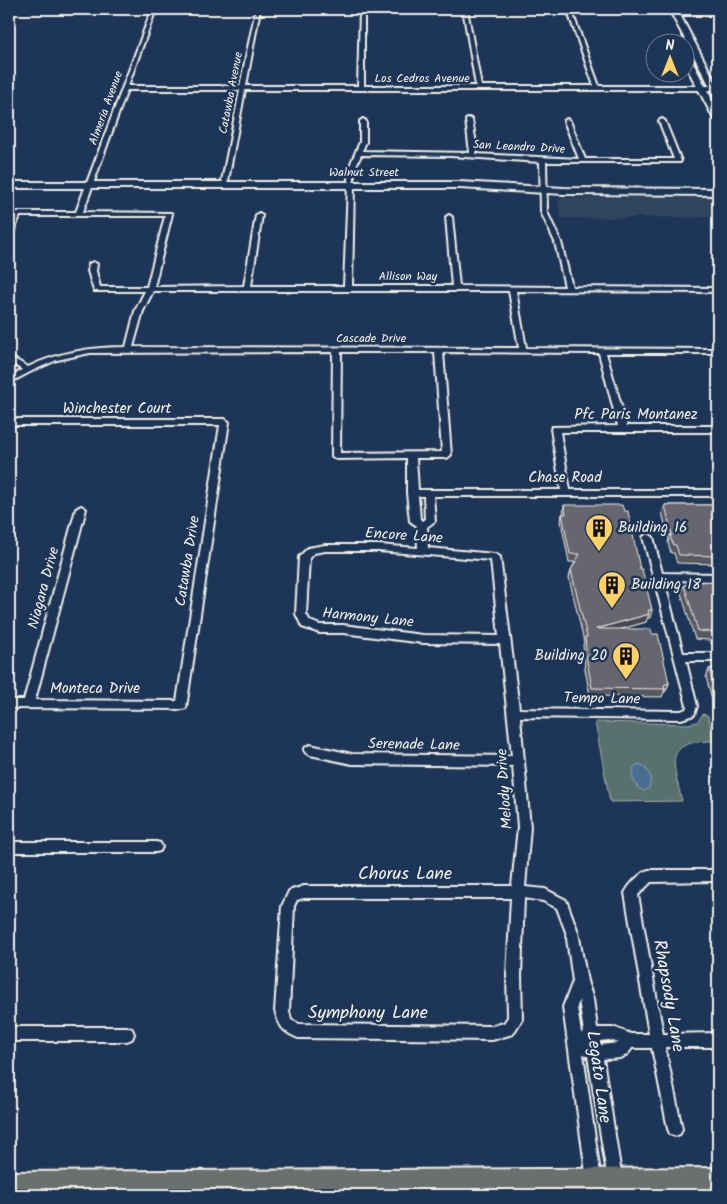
<svg xmlns="http://www.w3.org/2000/svg" width="727" height="1204" viewBox="0 0 727 1204" font-family="Kalam,sans-serif">
  <style>
    .built { fill: #33445e }
    .green { fill: #58716d; stroke: #a6b1aa }
    .water { fill: #496d90; stroke: #8da2b3 }
    .lines { fill: none; stroke-linecap: round; stroke-linejoin: round }
    .street-casing { stroke: #f4f1e8; stroke-width: 4 }
    .secondary-casing { stroke: #f4f1e8; stroke-width: 4 }
    .primary-casing { stroke: #f4f1e8; stroke-width: 4 }
    .street { fill: #1d3557; fill-rule: evenodd }
    .secondary { fill: #1d3557; fill-rule: evenodd }
    .primary { fill: #6b706d; fill-rule: evenodd }
    .wall { fill: #57585f; stroke: #f4f1e8 }
    .shaded-wall { fill: #47474e; stroke: #f4f1e8 }
    .building { fill: #65666f; stroke: #f4f1e8 }
    .labels { text-anchor: middle; dominant-baseline: central; stroke-width: 5; stroke-linejoin: round; paint-order: stroke }
    .far-street-label { font-size: 12px; fill: #f4f1e8; stroke: #1d3557 }
    .street-label { font-size: 15px; fill: #f4f1e8; stroke: #1d3557 }
    .poi-label { font-size: 15px; fill: #f4f1e8; stroke: #1d3557; text-anchor: start }
    .near-street-label { font-size: 18px; fill: #f4f1e8; stroke: #1d3557 }
  </style>
  <rect width="100%" height="100%" fill="#1d3557"/>
  <filter id="ink" filterUnits="userSpaceOnUse"><feTurbulence type="fractalNoise" baseFrequency=".02" numOctaves="2"/><feDisplacementMap in="SourceGraphic" scale="10" xChannelSelector="R" yChannelSelector="G"/><feConvolveMatrix kernelMatrix="1 2 1 2 8 2 1 2 1" color-interpolation-filters="sRGB"/></filter>
  <g filter="url(#ink)">
    <!-- built -->
    <polygon class="built" points="718,197 718,217 561,218 558,200 563,198"/>
    <!-- green -->
    <path class="green" d="M703 714 708 716 714 741C662 741 673 762 682 801L610 802 595 722 688 724 697 722Z"/>
    <!-- water -->
    <polygon class="water" points="639,764 645,767 651,777 649,788 644,791 638,788 632,777 634,767"/>
    <g class="lines">
      <!-- street casing -->
      <g class="street-casing">
        <g id="street">
          <polygon points="9,9 12,9 12,10 9,11"/>
          <path d="M152 9H156L128 86H240L256 9H260L246 86H358L360 9H364V86H476L463 9H467L481 86H594L567 9H571L599 86H718V90H245L228 181 225 183 222 181 240 90H127L83 212 171 213 172 214 154 287 244 286 256 215 259 213 262 215 251 286H344L348 185 351 183 354 185 352 286H452L446 217 449 215 452 217 459 286 565 287 555 242 541 212 540 162 451 156 361 155 354 170V181L351 183 348 181V170L360 142V121L363 119 366 121V142L362 151 470 153 466 120 469 118 472 120 477 149 476 154 579 159 564 121 567 119 570 121 585 159H674L659 121 662 119 665 121 681 161 680 162H546L547 212 561 242 572 287 718 288V292L516 291 526 348 718 349V353H606L627 426H718V432H560L570 490H718V496H433L435 521 427 527 428 548 495 554 500 557 519 709 681 711 686 709 687 706 643 537 648 534 653 537 662 573 718 574V581L664 580 683 653H718V661H686L697 706 694 715 681 719 520 717 530 827 525 887 545 889 566 900 578 932 587 981 593 999 597 1028H616L631 1034H649L625 893C629 885 639 874 648 870H718V881L651 882 638 895 663 1034 718 1033V1047H665L682 1129 680 1134 675 1136 670 1134 668 1129 652 1048H632C624 1061 617 1058 603 1059L622 1180 620 1185 615 1187 610 1185 608 1180 588 1056 583 1054 601 1180 599 1185 594 1187 589 1185 587 1180 563 1007 573 981 566 932 557 908 543 901 524 898 521 975 522 1019 513 1034 492 1040 298 1038C282 1031 280 1027 275 1011L282 906 289 891 304 886H512L518 827 513 766 352 764 310 755 306 753 304 750 306 747 310 745 352 754 512 756 500 644 423 643 343 633H320L302 627 296 614 299 557 308 548 325 545H378L418 548 417 526 410 521 407 493V458L336 459 332 456 333 352 90 353 57 360 34 370 9 383V378L22 370 9 361V356L28 367C59 352 91 347 126 347L135 311 145 291H94L88 271 89 264 93 262 97 264 96 271 100 287H147L165 216H20L12 235 9 237V228L14 216H9V212H76ZM153 291H509L519 348 133 347 143 311ZM341 352H435L442 452 340 453ZM443 352 599 353 618 426 552 427 551 429 561 490H418L416 458H447L451 455ZM418 496H424L425 519 422 521 420 519ZM325 551H378L491 560 499 636 423 635 343 625H320L310 621 306 614 309 558 314 553ZM304 898H511L507 975 508 1017 504 1023 492 1026 299 1024 291 1020 289 1011 294 906 297 900ZM579 1000 584 1032 581 1033 577 1007ZM609 1040 619 1043 600 1045V1041Z"/>
          <polygon points="676,13 718,13 718,15 674,15"/>
          <polygon points="9,419 225,419 229,422 186,708 182,709 9,708 9,700 24,700 76,509 81,506 86,509 35,700 177,701 220,425 9,425"/>
          <polygon points="9,842 156,842 160,843 162,847 160,851 156,852 9,852"/>
          <polygon points="9,1027 127,1027 132,1029 134,1034 132,1039 127,1041 9,1041"/>
        </g>
      </g>
      <!-- secondary casing -->
      <g class="secondary-casing">
        <g id="secondary">
          <polygon points="669,9 677,9 718,87 718,96 714,94"/>
          <polygon points="684,51 688,53 718,111 718,122 714,119 684,62"/>
          <polygon points="9,182 459,182 564,188 718,189 718,195 564,194 459,188 9,188"/>
        </g>
      </g>
      <!-- primary casing -->
      <g class="primary-casing">
        <polygon id="primary" points="718,1168 718,1192 9,1195 9,1172"/>
      </g>
      <!-- street -->
      <use href="#street" class="street"/>
      <!-- secondary -->
      <use href="#secondary" class="secondary"/>
      <!-- primary -->
      <use href="#primary" class="primary"/>
    </g>
    <!-- wall -->
    <g class="wall">
      <polygon points="564,505 640,569 652,610 650,618 647,618 646,622 621,629 652,634 669,683 666,691 664,692 662,697 590,696 585,669 583,645 584,641 569,578 571,570 575,562 569,562 561,522 562,514 563,514"/>
      <polygon points="665,505 718,505 718,564 677,563 674,553 671,553 668,543 669,539 662,513"/>
      <polygon points="718,581 718,643 710,643 709,640 695,639 681,593 684,585"/>
      <polygon points="718,667 718,721 706,677 709,669"/>
    </g>
    <!-- shaded-wall -->
    <g class="shaded-wall">
      <polygon points="649,614 646,622 594,637 596,629"/>
      <polygon points="669,683 666,691 664,692 665,689 664,685"/>
    </g>
    <!-- building -->
    <g class="building">
      <polygon points="564,505 622,505 624,511 628,511 640,569 642,569 652,610 648,610 649,614 596,629 651,629 652,634 658,634 669,683 664,685 665,689 592,688 587,661 585,637 587,637 571,570 580,554 570,554 562,514 566,514"/>
      <polygon points="665,505 718,505 718,556 679,555 676,545 673,545 670,535 672,535"/>
      <polygon points="718,581 718,635 713,635 712,632 698,631 684,585 697,582"/>
      <polygon points="718,667 718,702 709,669"/>
    </g>
  </g>
  <!-- icons -->
  <defs>
    <g id="building-pin" transform="scale(1.4375)"><path d="M0 17L-7.5 6A9.5 9.5 0 1 1 7.5 6Z" fill="#ffd166" stroke="#1d3557"/><path d="M-4-6H4V6H1V3H-1V6H-4ZM-2.5-4.3h1.7v1.8h-1.7ZM.8-4.3h1.7v1.8H.8ZM-2.5-1h1.7V.8h-1.7ZM.8-1h1.7V.8H.8Z" fill="#111"/></g>
  </defs>
  <g fill-rule="evenodd">
    <use href="#building-pin" x="599" y="528"/>
    <use href="#building-pin" x="612" y="585"/>
    <use href="#building-pin" x="626" y="656"/>
  </g>
  <g class="labels">
    <!-- far-street labels -->
    <g class="far-street-label">
      <text x="422" y="78">Los Cedros Avenue</text>
      <text transform="translate(231 93) rotate(-79)">Catawba Avenue</text>
      <text transform="translate(106 108) rotate(-70)">Almeria Avenue</text>
      <text transform="translate(519 147) rotate(3)">San Leandro Drive</text>
      <text x="364" y="172">Walnut Street</text>
      <text x="408" y="276">Allison Way</text>
      <text x="371" y="338">Cascade Drive</text>
    </g>
    <!-- street labels -->
    <g class="street-label">
      <text x="117" y="409">Winchester Court</text>
      <text x="636" y="415">Pfc Paris Montanez</text>
      <text x="565" y="478">Chase Road</text>
      <text transform="translate(404 536) rotate(4)">Encore Lane</text>
      <text transform="translate(188 561) rotate(-81)">Catawba Drive</text>
      <text transform="translate(44 588) rotate(-75)">Niagara Drive</text>
      <text transform="translate(368 618) rotate(6)">Harmony Lane</text>
      <text x="95" y="689">Monteca Drive</text>
      <text transform="translate(602 699) rotate(1)">Tempo Lane</text>
      <text transform="translate(414 745) rotate(1)">Serenade Lane</text>
      <text transform="translate(505 789) rotate(-94)">Melody Drive</text>
    </g>
    <!-- poi labels -->
    <g class="poi-label">
      <text x="618" y="528">Building 16</text>
      <text x="631" y="585">Building 18</text>
      <text x="607" y="656" text-anchor="end">Building 20</text>
    </g>
    <!-- near-street labels -->
    <g class="near-street-label">
      <text x="405" y="874">Chorus Lane</text>
      <text transform="translate(668 996) rotate(80)">Rhapsody Lane</text>
      <text x="368" y="1013">Symphony Lane</text>
      <text transform="translate(598 1077) rotate(82)">Legato Lane</text>
    </g>
  </g>
  <!-- margin -->
  <rect width="727" height="1204" fill="none" stroke="#1d3557" stroke-width="30"/>
  <rect x="15" y="15" width="697" height="1174" fill="none" stroke="#f4f1e8" stroke-width="2" filter="url(#ink)"/>
  <!-- north arrow -->
  <g transform="translate(670 58)"><circle r="24" fill="#1d3557" stroke="#738091"/>
  <path d="M0-4L9 19L0 12L-9 19Z" fill="#ffd166"/>
  <text y="-8" font-size="14" font-weight="bold" text-anchor="middle" fill="#f4f1e8">N</text>
  </g>
</svg>
